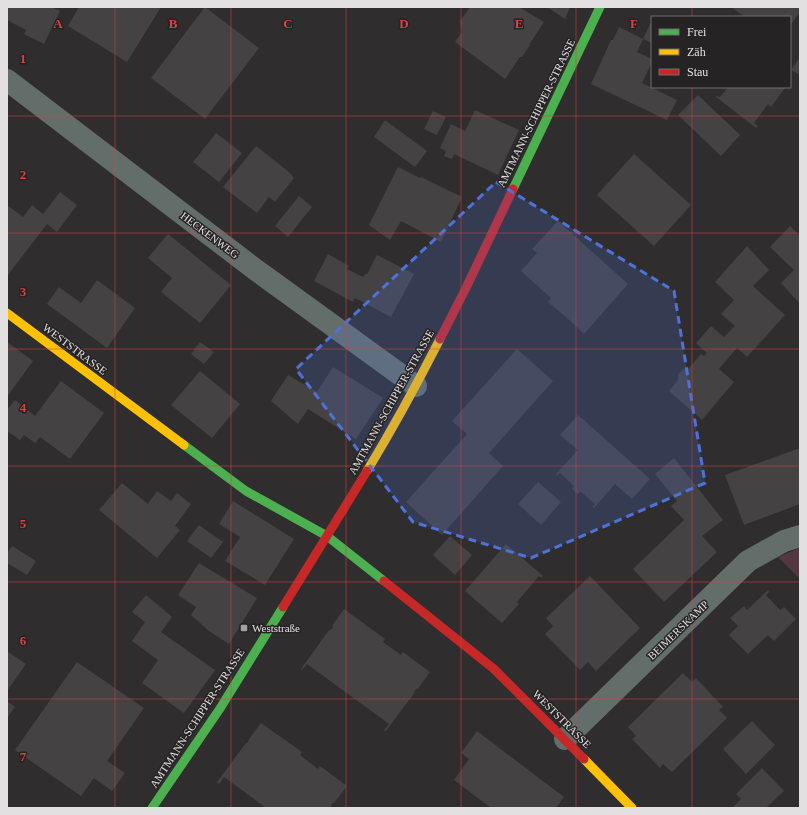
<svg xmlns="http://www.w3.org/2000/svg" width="807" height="815" viewBox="0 0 807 815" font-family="Georgia,serif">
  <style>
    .green { fill: #553742 }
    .building { fill: #444243 }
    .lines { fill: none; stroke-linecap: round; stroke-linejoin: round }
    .street { stroke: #636d6a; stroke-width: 22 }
    .fast { stroke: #4caf50; stroke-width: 9 }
    .slow { stroke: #ffc107; stroke-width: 9 }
    .jam { stroke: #c62828; stroke-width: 9 }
    .marked { fill: #4e72da; fill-opacity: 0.2; stroke: #4e72da; stroke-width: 3; stroke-dasharray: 8 5; stroke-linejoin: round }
    .grid { fill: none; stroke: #d84444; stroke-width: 1; stroke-opacity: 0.55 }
    .poi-dot { fill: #a3a1a2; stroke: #262324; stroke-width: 1.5 }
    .labels { text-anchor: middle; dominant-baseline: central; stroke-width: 3; stroke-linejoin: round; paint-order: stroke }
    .street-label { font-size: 11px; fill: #e2e0e1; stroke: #262324 }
    .poi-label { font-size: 11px; fill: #e2e0e1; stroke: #262324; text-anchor: start }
    .grid-label { font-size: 13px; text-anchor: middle; font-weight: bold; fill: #d84444; stroke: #262324; stroke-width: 3; stroke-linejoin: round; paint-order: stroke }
  </style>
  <rect width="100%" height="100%" fill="#2f2d2e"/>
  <!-- green -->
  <polygon class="green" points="800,548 800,579 778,557"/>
  <!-- building -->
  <g class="building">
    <polygon points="7,7 52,7 60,11 44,44 24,34 26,30 7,20"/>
    <polygon points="79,7 161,7 127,62 68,26"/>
    <polygon points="205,7 259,48 205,119 151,78"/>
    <polygon points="470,7 519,7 544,22 529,45 530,45 522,57 520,57 505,79 455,42 462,32 460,21"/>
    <polygon points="547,7 570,7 565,19"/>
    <polygon points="731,7 800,7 800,12 790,26 790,17 745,17"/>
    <polygon points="650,24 652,25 652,43 643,39"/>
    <polygon points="619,27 643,39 637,52 652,59 652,62 642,83 677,100 667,120 591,84 611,40 613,40"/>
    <polygon points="800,57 800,75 791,70"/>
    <polygon points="728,87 785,87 785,88 771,107 768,104 754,123 758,126 756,128 716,97 717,96 720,97"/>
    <polygon points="698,95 740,135 721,156 678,115"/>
    <polygon points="475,110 519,130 498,175 454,154 452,159 444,156 446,151 440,148 451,124 465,131"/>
    <polygon points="433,111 446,117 437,135 424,129"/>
    <polygon points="385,120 427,151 415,167 374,137"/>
    <polygon points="216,133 242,153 219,182 193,162"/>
    <polygon points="256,146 289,172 294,178 275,202 269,197 257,213 223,187"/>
    <polygon points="634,154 691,205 654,246 597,195"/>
    <polygon points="398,167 420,178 421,177 462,197 441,242 401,221 390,240 369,225"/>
    <polygon points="60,192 77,205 57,232 47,224 8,275 7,274 7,205 23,217 32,205 43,214"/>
    <polygon points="299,196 312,207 288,237 275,226"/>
    <polygon points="558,221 628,284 584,334 566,317 548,302 551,298 521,271 537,253 532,249"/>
    <polygon points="790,226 799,235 800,233 800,304 781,283 794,270 770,247"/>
    <polygon points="168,234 231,285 200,323 161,292 172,278 148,258"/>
    <polygon points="747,246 769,270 753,286 785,315 747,357 737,348 719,369 734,382 702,420 669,391 678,380 678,375 683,369 689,368 701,354 704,356 707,353 696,343 711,326 724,337 735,326 721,314 734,300 715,282"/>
    <polygon points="328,254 349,266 347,269 363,277 365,274 367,274 377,255 414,274 391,317 355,298 353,302 314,281"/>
    <polygon points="97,280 135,308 107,348 47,304 59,287 81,303"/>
    <polygon points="7,342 33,361 7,397"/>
    <polygon points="200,342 214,352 204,364 191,354"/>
    <polygon points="517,349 553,381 489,453 503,466 442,535 406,502 467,434 452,421"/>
    <polygon points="333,367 383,398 356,439 308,409 298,424 271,401 288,375 317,392"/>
    <polygon points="200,371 240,404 212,438 171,405"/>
    <polygon points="61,381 104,413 70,459 40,437 35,443 24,435 20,440 7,431 7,410 15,400 35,416"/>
    <polygon points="578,415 650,479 632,499 615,484 594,508 592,507 595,504 580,491 578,494 572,489 574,486 560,473 557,475 556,474 578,450 560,435"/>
    <polygon points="800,448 800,504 744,525 725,475"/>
    <polygon points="674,458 723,520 702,536 717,552 664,602 633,569 684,520 671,506 677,501 655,474"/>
    <polygon points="538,482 561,502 541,525 518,504"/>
    <polygon points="122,483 148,504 157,491 171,501 177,493 191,504 175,526 180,530 157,558 99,510"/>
    <polygon points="233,501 294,539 265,585 225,561 240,537 219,524"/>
    <polygon points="199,525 223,542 211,558 187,541"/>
    <polygon points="450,536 472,555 455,575 433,555"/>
    <polygon points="506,544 543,576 541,578 539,576 517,602 519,604 502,623 465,591"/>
    <polygon points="12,546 36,561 27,575 7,563 7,553"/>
    <polygon points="199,563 257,598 229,644 209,631 191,615 196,607 178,595"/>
    <polygon points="590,576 640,628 596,671 588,662 580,670 545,634 553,626 546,618"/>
    <polygon points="768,590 769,592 766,595 780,610 784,607 796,619 774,641 768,635 748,654 729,635 738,626 730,618 744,606 747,610"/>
    <polygon points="146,595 172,617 161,632 215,670 184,713 142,683 158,660 132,641 145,622 132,612"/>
    <polygon points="344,609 385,639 383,642 401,655 403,652 430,672 418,689 417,688 414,692 415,692 386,731 384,730 389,724 307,664 302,670 301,669 329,630 331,630 333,627 332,626"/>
    <polygon points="7,651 26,664 7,691"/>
    <polygon points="77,662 144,708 107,761 125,773 112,791 94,778 81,796 15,750"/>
    <polygon points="683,673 692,682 696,678 723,707 719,710 727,718 672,772 663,764 660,768 632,739 636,736 628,727"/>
    <polygon points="7,701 15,707 7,718"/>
    <polygon points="752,721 775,745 746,774 723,749"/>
    <polygon points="261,723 302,752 300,755 318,769 320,766 347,786 334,803 333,802 330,808 266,808 224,777 219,784 217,782 246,743 247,743 249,740 249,739"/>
    <polygon points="477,731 564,797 556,808 491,808 454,780 469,759 461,753"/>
    <polygon points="762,768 784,791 766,808 732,808 741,799 736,794"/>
  </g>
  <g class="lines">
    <!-- street -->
    <g class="street">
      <polyline points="7,80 256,270 416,386"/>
      <polyline points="565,739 748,561 784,541 800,536"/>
    </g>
    <!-- fast -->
    <g class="fast">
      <polyline points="513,189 600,7"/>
      <polyline points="184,445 246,491 327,536 384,581"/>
      <polyline points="152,808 219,710 283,607"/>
    </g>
    <!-- slow -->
    <g class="slow">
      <polyline points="7,313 184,445"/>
      <path d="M367 471C393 428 417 384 440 339"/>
      <polyline points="584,759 632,808"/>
    </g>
    <!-- jam -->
    <g class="jam">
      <polyline points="440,339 466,288 513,189"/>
      <polyline points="384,581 494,669 584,759"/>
      <polyline points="283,607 367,471"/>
    </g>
  </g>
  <!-- marked area -->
  <path class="marked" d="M496 182 674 291 705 483 531 558 413 522 296 369Z"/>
  <!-- grid -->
  <path class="grid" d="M115 7V808M231 7V808M346 7V808M461 7V808M576 7V808M692 7V17M692 87V808M7 116H800M7 233H800M7 349H800M7 466H800M7 582H800M7 699H800"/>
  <!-- markers -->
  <rect class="poi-dot" x="240" y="624" width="8" height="8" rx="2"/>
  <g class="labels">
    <!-- street labels -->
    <g class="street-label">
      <text transform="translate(536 113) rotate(-64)">AMTMANN-SCHIPPER-STRASSE</text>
      <text transform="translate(210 235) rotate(37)">HECKENWEG</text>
      <text transform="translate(75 349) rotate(37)">WESTSTRASSE</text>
      <text transform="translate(391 402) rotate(-61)">AMTMANN-SCHIPPER-STRASSE</text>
      <text transform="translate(678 630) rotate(-44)">BEIMERSKAMP</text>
      <text transform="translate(197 718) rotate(-57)">AMTMANN-SCHIPPER-STRASSE</text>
      <text transform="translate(562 719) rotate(45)">WESTSTRASSE</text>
    </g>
    <!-- poi labels -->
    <g class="poi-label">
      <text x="252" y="628">Weststraße</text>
    </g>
  </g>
  <g class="grid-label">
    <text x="58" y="28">A</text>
    <text x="173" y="28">B</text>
    <text x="288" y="28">C</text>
    <text x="404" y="28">D</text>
    <text x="519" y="28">E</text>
    <text x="634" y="28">F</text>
    <text x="23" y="63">1</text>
    <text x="23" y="179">2</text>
    <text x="23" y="296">3</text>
    <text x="23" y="412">4</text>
    <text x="23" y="528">5</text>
    <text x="23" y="645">6</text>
    <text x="23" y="761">7</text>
  </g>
  <!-- border -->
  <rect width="807" height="815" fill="none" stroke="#e2e0e1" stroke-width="16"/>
  <!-- legend -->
  <rect x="651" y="16" width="140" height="72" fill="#262324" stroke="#716f70"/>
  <rect x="659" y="29" width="20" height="6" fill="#4caf50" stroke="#716f70"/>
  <text x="687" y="36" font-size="12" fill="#e2e0e1">Frei</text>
  <rect x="659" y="49" width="20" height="6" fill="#ffc107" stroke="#716f70"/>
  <text x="687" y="56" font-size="12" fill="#e2e0e1">Zäh</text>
  <rect x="659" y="69" width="20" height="6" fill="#c62828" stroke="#716f70"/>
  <text x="687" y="76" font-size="12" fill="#e2e0e1">Stau</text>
</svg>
